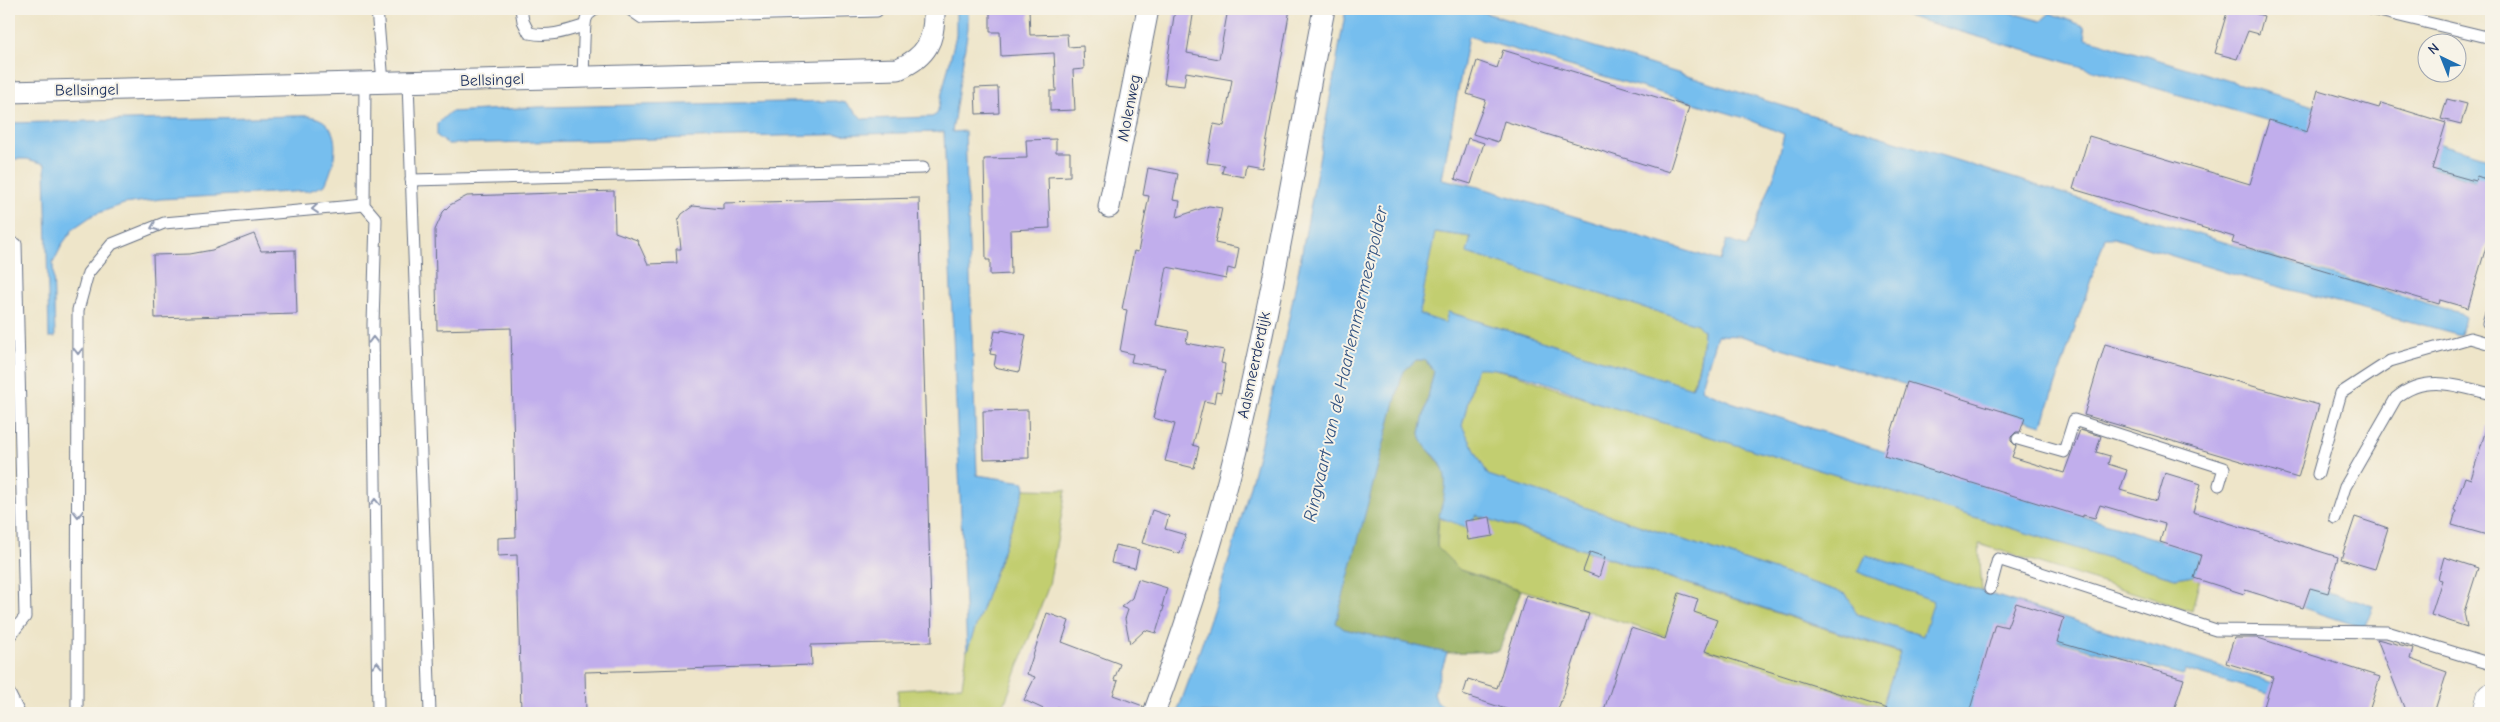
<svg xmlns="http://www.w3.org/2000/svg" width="2500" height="722" viewBox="0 0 2500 722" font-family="'Comic Neue',sans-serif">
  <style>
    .green { fill: #c2ce70; stroke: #6e7e67 }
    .forest { fill: #99b162; stroke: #5a7060 }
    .water { fill: #76beee; stroke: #4876a6; fill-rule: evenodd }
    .building { fill: #c1aeec }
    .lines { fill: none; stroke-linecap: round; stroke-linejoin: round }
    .lane-casing { stroke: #656f83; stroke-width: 13 }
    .street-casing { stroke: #656f83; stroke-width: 23 }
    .secondary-casing { stroke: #656f83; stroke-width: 29 }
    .lane { stroke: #fff; stroke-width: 11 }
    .street { stroke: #fff; stroke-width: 21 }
    .secondary { stroke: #fff; stroke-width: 28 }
    .oneway { stroke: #8d97ae }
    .labels { text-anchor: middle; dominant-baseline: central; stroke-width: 4; stroke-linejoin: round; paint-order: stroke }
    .street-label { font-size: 16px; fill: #1b2f5e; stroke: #f7f3e8 }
    .water-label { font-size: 18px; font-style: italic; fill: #325382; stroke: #f7f3e8 }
  </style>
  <rect width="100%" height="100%" fill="#f7f3e8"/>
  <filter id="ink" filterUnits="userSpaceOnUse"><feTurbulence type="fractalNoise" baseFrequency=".02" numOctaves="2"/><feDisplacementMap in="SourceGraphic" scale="10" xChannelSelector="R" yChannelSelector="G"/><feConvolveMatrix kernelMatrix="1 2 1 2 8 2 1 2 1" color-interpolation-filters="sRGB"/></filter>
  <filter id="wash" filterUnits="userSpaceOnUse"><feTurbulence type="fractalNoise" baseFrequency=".0096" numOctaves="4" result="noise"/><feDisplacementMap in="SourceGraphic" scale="20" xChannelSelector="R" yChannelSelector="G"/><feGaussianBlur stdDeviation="1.12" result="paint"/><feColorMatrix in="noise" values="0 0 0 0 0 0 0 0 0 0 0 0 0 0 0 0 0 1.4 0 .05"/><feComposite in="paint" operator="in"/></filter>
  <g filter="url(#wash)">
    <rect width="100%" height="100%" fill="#eee5c9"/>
    <!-- green -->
    <g class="green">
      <path d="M1434 232 1471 237 1467 253 1697 324 1703 330C1702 352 1700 368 1691 388L1449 312 1445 323 1419 315Z"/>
      <polygon points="1486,367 1515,374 1595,402 2175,578 2201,574 2192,611 1979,544 1982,592 1866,555 1858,572 1935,601 1923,636 1857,614 1846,594 1488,475 1462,426 1476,368"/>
      <polygon points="1025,489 1066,490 1049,585 1001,713 897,713 898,690 962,686 967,651"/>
      <polygon points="1475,515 1900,653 1882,706 1460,570 1437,547 1439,517 1443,520"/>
    </g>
    <!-- forest -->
    <path class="forest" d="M1416 360H1425L1434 371 1420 433C1423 450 1439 457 1445 473 1450 487 1442 502 1439 516 1437 526 1437 537 1437 547L1460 570 1521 590 1499 651 1447 653 1344 629 1335 623 1401 379 1403 371Z"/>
    <!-- water -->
    <g class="water">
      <polygon points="956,9 968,9 968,28 952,132 965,131 977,475 1024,482 1025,489 967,651 944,132 448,144 437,136 437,124 450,112 539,107 835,101 845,103 863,119 932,117 937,114 956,35"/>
      <path d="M1346 9H1473L2074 197 2460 313 2465 317 2461 335 2235 275 2114 238H2105L2042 425 1741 336 1717 335 1701 389 1731 402 2095 520 2373 606 2364 628 2201 574 2175 578 1595 402C1566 389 1508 366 1477 368L1475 372 1462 426 1488 475 1846 594 1857 614 1923 636 1934 601 1858 572 1866 555 2340 704 2320 709 2186 670 2183 675 1999 625 1972 713H1892L1885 711 1882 706 1900 652 1476 515 1468 528 1439 517C1444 495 1452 475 1435 456 1427 449 1422 444 1420 433L1434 371 1425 360H1416L1404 371 1401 379 1336 623 1344 629 1447 653 1434 693 1437 702 1455 713H1177C1211 622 1240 530 1263 435 1297 295 1320 151 1346 9ZM1468 36 1745 118 1784 134 1775 173 1747 247 1727 240 1720 261 1479 187 1442 179ZM1435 232 1471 237 1467 253 1697 324 1703 331C1702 352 1700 368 1692 388L1448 312 1445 323 1419 314Z"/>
      <polygon points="1882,9 1997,9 2041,21 2050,13 2084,26 2086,38 2491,159 2491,185"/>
      <path d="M294 116C300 116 308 115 314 117 345 125 335 165 325 185L309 191 161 199 124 204 93 215 74 228 63 243 53 263 55 337H49L45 164 27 159H9V123Z"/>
    </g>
    <g id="blocks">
      <!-- building -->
      <g class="building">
        <polygon points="990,9 1029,9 1030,35 1067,34 1068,47 1083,46 1084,69 1073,70 1075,110 1050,111 1050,91 1056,91 1054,53 1001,56 1000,32 990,32"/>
        <polygon points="1175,9 1194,9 1187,53 1219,59 1228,9 1290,9 1262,168 1246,165 1244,177 1222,173 1224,165 1207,163 1214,124 1224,126 1232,80 1186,72 1184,86 1164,84"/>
        <polygon points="2228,9 2241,9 2264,16 2259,34 2248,31 2237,59 2215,53"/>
        <polygon points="1503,50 1689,107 1669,172 1504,121 1498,142 1473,134 1486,100 1467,94 1477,61 1497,68"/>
        <polygon points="998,87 999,113 976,114 975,88"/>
        <polygon points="2318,90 2379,108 2381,103 2446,123 2432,169 2475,181 2477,176 2491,181 2491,230 2468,308 2440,300 2439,304 2232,243 2234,237 2073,189 2089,136 2250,184 2269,120 2307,132"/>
        <polygon points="2447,99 2467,104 2461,124 2441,119"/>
        <polygon points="1468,138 1484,143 1471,184 1455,179"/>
        <polygon points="1056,139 1056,152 1070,152 1070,176 1048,177 1050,228 1010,230 1011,274 990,275 990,260 986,260 984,159 1027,158 1026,140"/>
        <polygon points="1148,168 1178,174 1173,200 1180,201 1177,217 1209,206 1222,208 1215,243 1239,248 1235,270 1228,268 1226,279 1167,267 1156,325 1188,331 1186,343 1224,350 1221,363 1225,364 1224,372 1225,372 1221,393 1216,392 1214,403 1204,401 1193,445 1199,447 1194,468 1165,461 1175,424 1153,418 1165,368 1131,362 1133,354 1120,351 1127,310 1122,309 1134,251 1138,252 1149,196 1143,195"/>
        <polygon points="614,191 615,232 637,240 648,264 677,263 676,249 681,249 678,221 682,214 693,206 723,209 723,203 919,198 932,642 811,645 812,665 585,672 586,713 521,713 517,555 498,556 498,538 516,537 511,328 437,330 435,230 443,212 450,205 467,196"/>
        <polygon points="254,234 261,251 295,250 297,314 155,318 153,255 190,254 212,250"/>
        <polygon points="1001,330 1026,335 1019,372 994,367 996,355 990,354 995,331 1001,332"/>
        <polygon points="2105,344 2319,405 2298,478 2084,415"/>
        <polygon points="1907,382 2025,418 2020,432 2016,432 2011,437 2011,441 2016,446 2012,457 2064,473 2080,430 2101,436 2096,452 2110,456 2108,464 2127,470 2120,490 2157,501 2165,473 2201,484 2193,512 2338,557 2328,593 2310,588 2303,608 2245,590 2244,594 2194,578 2201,555 2160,542 2165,524 2100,505 2095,518 2083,515 2083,517 1884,456"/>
        <polygon points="1028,410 1029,458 984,459 983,411"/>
        <polygon points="2487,426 2491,426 2491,532 2488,532 2487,535 2452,525 2456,511 2454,510 2465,477 2471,479"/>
        <polygon points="1152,510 1169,516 1165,529 1186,535 1180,554 1142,543"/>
        <polygon points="1490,517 1493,536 1468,540 1465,521"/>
        <polygon points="2355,517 2388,528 2375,569 2341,559"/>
        <polygon points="1115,545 1139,550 1135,568 1111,563"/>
        <polygon points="1590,552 1605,557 1599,577 1583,571"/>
        <polygon points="2444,557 2478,568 2464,612 2467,627 2431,615 2442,580 2438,579"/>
        <polygon points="1138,579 1167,588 1162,606 1164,607 1156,633 1145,630 1130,644 1125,619 1128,610 1121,607 1132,598"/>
        <polygon points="1679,593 1698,599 1694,612 1717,620 1705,651 1888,709 1888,713 1603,713 1631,628 1665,639"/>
        <polygon points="1526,595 1589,614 1557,713 1518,713 1463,695 1468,679 1497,688"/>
        <polygon points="2016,603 2064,618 2057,642 2184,679 2173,713 1969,713 1995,624 2007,627"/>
        <polygon points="1047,613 1069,621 1062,642 1120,664 1114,680 1118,681 1113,695 1143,706 1142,713 1077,713 1057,707 1052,713 1024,700 1035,677 1027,674"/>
        <polygon points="2234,638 2258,638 2380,677 2370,708 2364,713 2262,713 2273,677 2226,663"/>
        <polygon points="2377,639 2413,648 2410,659 2447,672 2434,713 2416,713 2405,710"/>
      </g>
    </g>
  </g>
  <g filter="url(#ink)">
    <use href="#blocks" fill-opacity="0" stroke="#656f83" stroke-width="1"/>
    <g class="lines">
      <!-- lane casing -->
      <g class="lane-casing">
        <g id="lane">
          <polyline points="377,9 383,83"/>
          <path d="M521 9 523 21 529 33C549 37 564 32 583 26"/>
          <polyline points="629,9 642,18 877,11 877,9"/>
          <polyline points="2371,9 2491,38"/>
          <path d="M583 77C584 65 583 23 587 17 588 14 593 11 595 9"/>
          <polyline points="408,82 430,713"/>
          <polyline points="365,84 364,205 376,219 373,325 378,713"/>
          <polyline points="411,180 923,168"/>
          <polyline points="9,244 16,244 25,617 9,637"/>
          <polyline points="2488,323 2491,313"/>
          <polyline points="2018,439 2064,452 2074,420 2224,468 2219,485"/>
          <polyline points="2318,474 2341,393 2390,361 2470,338 2491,344"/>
          <path d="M2335 518 2345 487 2396 398C2425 373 2458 386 2491 394"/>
          <polyline points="1990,589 1998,559 2216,630 2387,632 2491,664"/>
          <polyline points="9,693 19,713"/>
          <polyline points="77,713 78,310 88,273 112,244 164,223 364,205"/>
        </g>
      </g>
      <!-- street casing -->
      <g class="street-casing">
        <g id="street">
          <path d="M9 92 898 69C927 57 935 40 934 9"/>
          <polyline points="1109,207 1148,9"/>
          <path d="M1154 713C1186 626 1215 537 1237 446 1272 302 1296 155 1324 9"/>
        </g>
      </g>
      <!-- secondary casing -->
      <g class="secondary-casing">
        <polyline id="secondary" points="2487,713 2491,697"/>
      </g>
      <!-- lane -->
      <use href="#lane" class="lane"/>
      <!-- street -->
      <use href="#street" class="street"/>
      <!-- secondary -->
      <use href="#secondary" class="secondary"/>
    </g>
    <!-- one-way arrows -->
    <defs><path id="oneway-chevron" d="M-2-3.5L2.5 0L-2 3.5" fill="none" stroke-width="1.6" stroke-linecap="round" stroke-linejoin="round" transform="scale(1.25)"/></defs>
    <g class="oneway">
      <use href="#oneway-chevron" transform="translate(315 209) rotate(175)"/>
      <use href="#oneway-chevron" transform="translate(154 227) rotate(158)"/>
      <use href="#oneway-chevron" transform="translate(373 340) rotate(-91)"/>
      <use href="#oneway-chevron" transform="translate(78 351) rotate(90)"/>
      <use href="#oneway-chevron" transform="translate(375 502) rotate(-91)"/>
      <use href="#oneway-chevron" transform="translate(78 514) rotate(90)"/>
      <use href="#oneway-chevron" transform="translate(377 665) rotate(-91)"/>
    </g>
  </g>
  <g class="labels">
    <!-- street labels -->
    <g class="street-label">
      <text transform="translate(492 80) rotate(-2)">Bellsingel</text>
      <text transform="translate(87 90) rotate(-1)">Bellsingel</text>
      <text transform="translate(1129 108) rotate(-79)">Molenweg</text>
      <text transform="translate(1254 365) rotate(-78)">Aalsmeerderdijk</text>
    </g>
    <!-- water labels -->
    <g class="water-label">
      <text transform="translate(1346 364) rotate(-77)">Ringvaart van de Haarlemmermeerpolder</text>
    </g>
  </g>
  <!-- margin -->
  <rect width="2500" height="722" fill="none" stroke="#f7f3e8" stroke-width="30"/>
  <!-- north arrow -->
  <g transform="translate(2442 58) rotate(317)"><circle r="24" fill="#f7f3e8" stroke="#9fa5b1"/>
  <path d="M0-4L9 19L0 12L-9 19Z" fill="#1f6fb2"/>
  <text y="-8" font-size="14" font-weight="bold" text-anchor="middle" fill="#1b2f5e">N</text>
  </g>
</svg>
